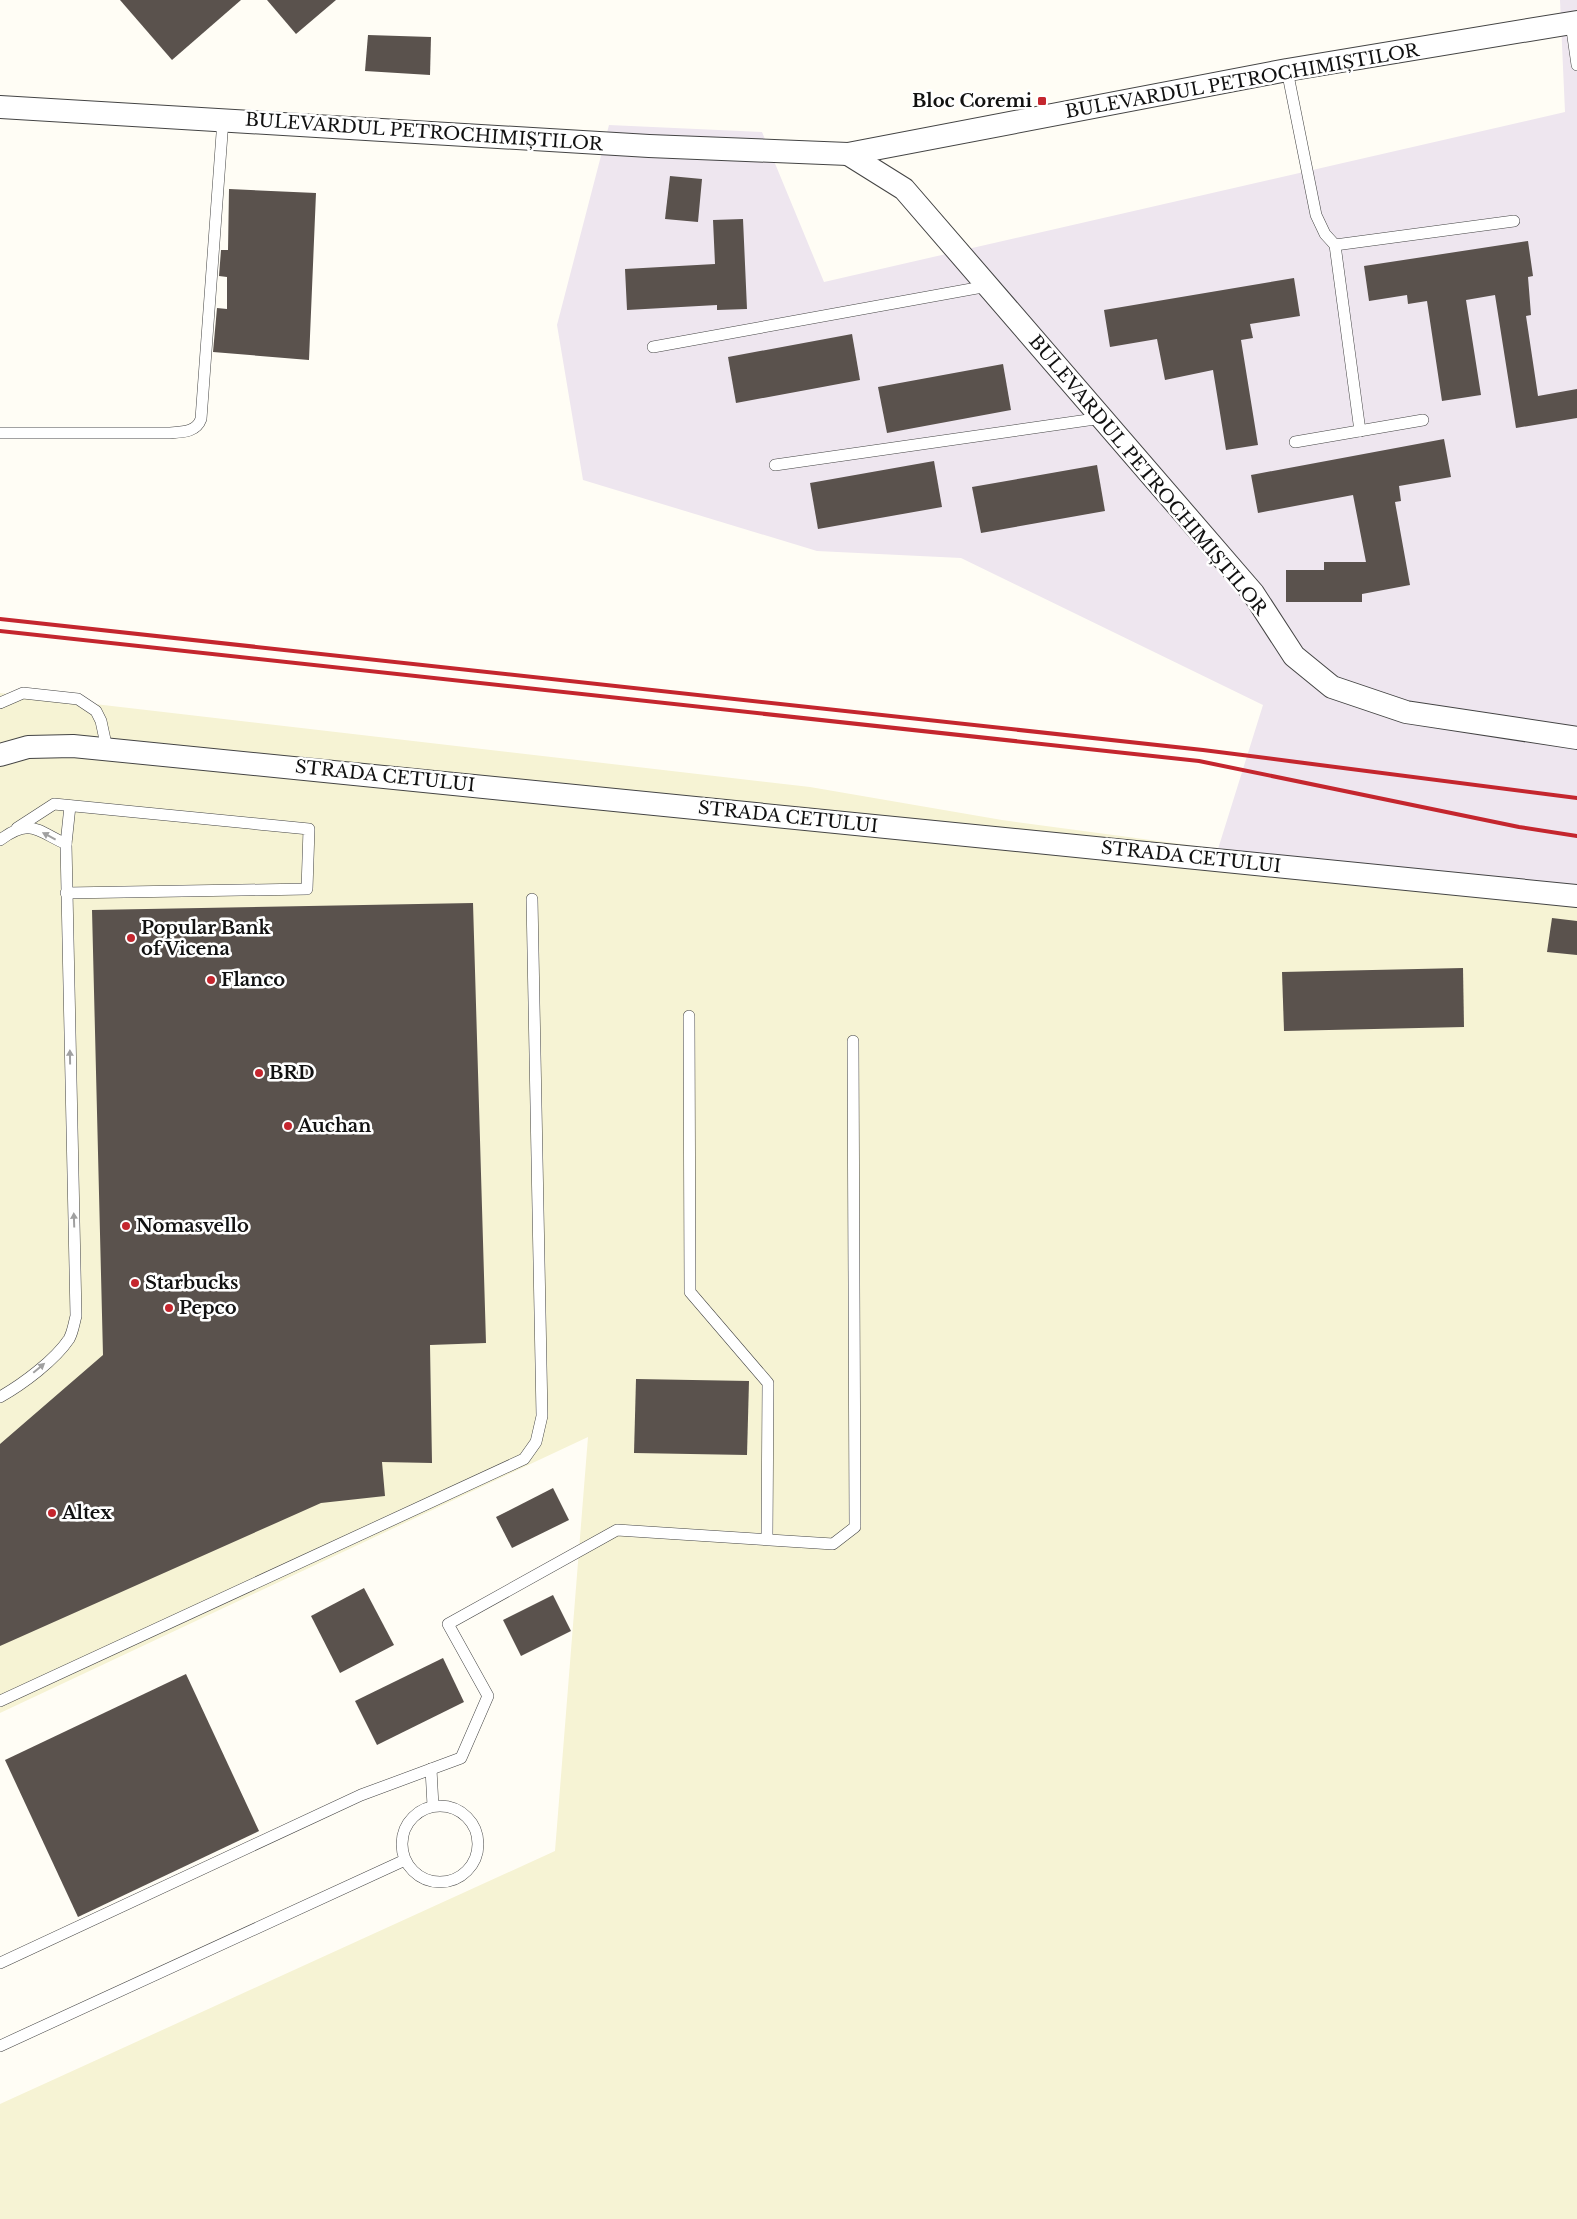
<svg xmlns="http://www.w3.org/2000/svg" width="1577" height="2219" viewBox="0 0 1577 2219" font-family="'Libre Baskerville',serif">
  <style>
    .industrial { fill: #eee6ef }
    .farmland { fill: #f6f3d4 }
    .building { fill: #5a524d }
    .lines { fill: none; stroke-linecap: round; stroke-linejoin: round }
    .service-casing { stroke: #444; stroke-width: 12 }
    .minor-casing { stroke: #444; stroke-width: 24 }
    .service { stroke: #fff; stroke-width: 11 }
    .minor { stroke: #fff; stroke-width: 22 }
    .rail { stroke: #c4262e; stroke-width: 4 }
    .oneway { fill: #a0a0a0 }
    .poi-dot { fill: #c4262e; stroke: #fff; stroke-width: 2 }
    .labels { text-anchor: middle; dominant-baseline: central; stroke-width: 5; stroke-linejoin: round; paint-order: stroke }
    .street-label { font-size: 18px; fill: #111; stroke: #fff }
    .poi-label { font-size: 18px; font-weight: bold; fill: #111; stroke: #fff; text-anchor: start }
  </style>
  <rect width="100%" height="100%" fill="#fffdf5"/>
  <!-- industrial -->
  <polygon class="industrial" points="1560,0 1577,0 1577,887 1218,849 1263,705 961,558 817,551 583,480 557,325 609,125 762,132 824,282 1565,112"/>
  <!-- farmland -->
  <polygon class="farmland" points="0,693 810,787 1002,820 1218,849 1577,887 1577,2219 0,2219 0,2104 555,1851 588,1437 0,1713"/>
  <!-- building -->
  <g class="building">
    <polygon points="120,0 241,0 172,60"/>
    <polygon points="267,0 336,0 296,34"/>
    <polygon points="368,35 431,37 430,75 365,71"/>
    <polygon points="670,176 702,179 698,222 665,219"/>
    <polygon points="229,189 316,193 309,360 213,352 217,308 227,309 227,277 219,276 221,250 228,250"/>
    <polygon points="743,219 747,309 717,310 717,305 627,310 625,269 715,264 713,220"/>
    <polygon points="1528,241 1533,276 1528,277 1531,315 1526,316 1538,396 1577,389 1577,418 1516,428 1495,295 1466,300 1481,395 1442,401 1427,301 1408,304 1407,295 1369,301 1364,266"/>
    <polygon points="1294,278 1300,316 1250,324 1253,338 1241,340 1258,445 1226,450 1213,370 1165,380 1157,339 1110,347 1104,310"/>
    <polygon points="852,334 860,380 736,403 728,357"/>
    <polygon points="1003,364 1011,410 887,433 878,387"/>
    <polygon points="1444,439 1451,477 1399,486 1401,501 1395,502 1410,585 1362,594 1362,602 1286,602 1286,570 1324,570 1324,562 1366,562 1353,495 1258,513 1251,475"/>
    <polygon points="934,461 942,507 818,529 810,483"/>
    <polygon points="1097,465 1105,511 981,533 972,487"/>
    <polygon points="473,903 486,1343 430,1345 432,1463 382,1462 385,1496 321,1503 0,1646 0,1444 103,1355 92,910"/>
    <polygon points="1552,918 1577,921 1577,955 1547,952"/>
    <polygon points="1463,968 1464,1027 1284,1031 1282,972"/>
    <polygon points="636,1379 749,1381 747,1455 634,1453"/>
    <polygon points="553,1488 569,1520 512,1548 496,1517"/>
    <polygon points="364,1588 394,1645 340,1673 311,1616"/>
    <polygon points="553,1595 571,1631 521,1656 503,1620"/>
    <polygon points="443,1658 464,1702 377,1745 355,1701"/>
    <polygon points="186,1674 259,1831 78,1917 5,1760"/>
  </g>
  <g class="lines">
    <!-- service casing -->
    <g class="service-casing">
      <g id="service">
        <polyline points="1571,23 1577,65"/>
        <polyline points="1287,70 1316,215 1325,234 1335,245 1514,221"/>
        <polyline points="1335,245 1360,431"/>
        <polyline points="653,347 988,286"/>
        <path d="M1 433H168C181 432 196 433 201 419L223 120"/>
        <polyline points="1295,442 1423,420"/>
        <polyline points="775,465 1102,418"/>
        <polyline points="0,703 23,693 78,699 96,711 101,721 107,749"/>
        <polyline points="17,828 54,804 309,829 307,889 66,893"/>
        <path d="M0 840C30 818 36 830 66 844L76 1316C74 1323 73 1332 69 1339 55 1360 23 1384 0 1397"/>
        <polyline points="66,844 70,806"/>
        <polyline points="689,1016 690,1292 768,1383 767,1539"/>
        <polyline points="0,1701 524,1459 536,1442 542,1416 532,899"/>
        <polyline points="431,1769 433,1806"/>
        <circle cx="440" cy="1844" r="38"/>
        <polyline points="0,1963 361,1795 461,1758 488,1696 448,1624 617,1530 833,1544 855,1527 853,1041"/>
        <polyline points="0,2046 405,1860"/>
      </g>
    </g>
    <!-- minor casing -->
    <g class="minor-casing">
      <g id="minor">
        <polyline points="0,107 649,146 848,154 1287,70 1577,22"/>
        <polyline points="848,154 904,189 1253,593 1294,656 1332,687 1406,712 1577,738"/>
        <polyline points="0,755 28,747 73,746 1577,896"/>
      </g>
    </g>
    <!-- service -->
    <use href="#service" class="service"/>
    <!-- minor -->
    <use href="#minor" class="minor"/>
    <!-- rail -->
    <g class="rail">
      <polyline points="0,619 1203,750 1577,798"/>
      <polyline points="0,631 1199,761 1519,827 1577,836"/>
    </g>
  </g>
  <!-- one-way arrows -->
  <defs><path id="oneway-solid" d="M-6-.8H1V-3.2L6.5 0L1 3.2V.8H-6Z" transform="scale(1.25)"/></defs>
  <g class="oneway">
    <use href="#oneway-solid" transform="translate(49 836) rotate(-152)"/>
    <use href="#oneway-solid" transform="translate(70 1057) rotate(-91)"/>
    <use href="#oneway-solid" transform="translate(74 1220) rotate(-92)"/>
    <use href="#oneway-solid" transform="translate(39 1368) rotate(-40)"/>
  </g>
  <!-- markers -->
  <g class="poi-dot">
    <rect x="1037" y="96" width="10" height="10" rx="2.5"/>
    <circle cx="131" cy="938" r="5"/>
    <circle cx="211" cy="980" r="5"/>
    <circle cx="259" cy="1073" r="5"/>
    <circle cx="288" cy="1126" r="5"/>
    <circle cx="126" cy="1226" r="5"/>
    <circle cx="135" cy="1283" r="5"/>
    <circle cx="169" cy="1308" r="5"/>
    <circle cx="52" cy="1513" r="5"/>
  </g>
  <g class="labels">
    <!-- street labels -->
    <g class="street-label">
      <text transform="translate(1242 81) rotate(-10)">BULEVARDUL PETROCHIMIȘTILOR</text>
      <text transform="translate(424 132) rotate(4)">BULEVARDUL PETROCHIMIȘTILOR</text>
      <text transform="translate(1148 475) rotate(50)">BULEVARDUL PETROCHIMIȘTILOR</text>
      <text transform="translate(385 776) rotate(6)">STRADA CETULUI</text>
      <text transform="translate(788 817) rotate(6)">STRADA CETULUI</text>
      <text transform="translate(1191 857) rotate(6)">STRADA CETULUI</text>
    </g>
    <!-- poi labels -->
    <g class="poi-label">
      <text x="1032" y="101" text-anchor="end">Bloc Coremi</text>
      <text x="141" y="928">Popular Bank<tspan x="141" dy="21">of Vicena</tspan></text>
      <text x="221" y="980">Flanco</text>
      <text x="269" y="1073">BRD</text>
      <text x="298" y="1126">Auchan</text>
      <text x="136" y="1226">Nomasvello</text>
      <text x="145" y="1283">Starbucks</text>
      <text x="179" y="1308">Pepco</text>
      <text x="62" y="1513">Altex</text>
    </g>
  </g>
</svg>
